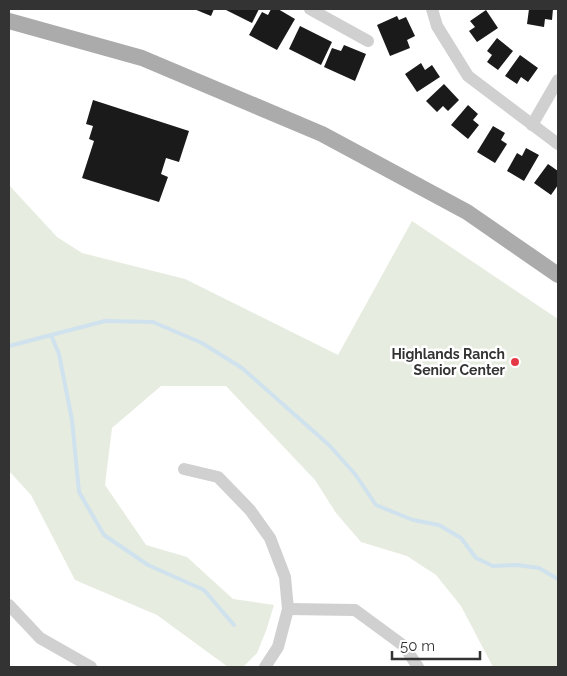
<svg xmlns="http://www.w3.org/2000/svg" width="567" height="676" viewBox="0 0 567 676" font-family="Raleway,sans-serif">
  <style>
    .green { fill: #e6ecdf }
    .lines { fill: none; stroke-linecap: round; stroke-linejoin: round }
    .stream { stroke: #cfe2ee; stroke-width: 4 }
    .building { fill: #1a1a1a }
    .minor { stroke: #d0d0d0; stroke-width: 12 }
    .major { stroke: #ababab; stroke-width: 16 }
    .poi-dot { fill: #e63946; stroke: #fff; stroke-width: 2 }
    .labels { text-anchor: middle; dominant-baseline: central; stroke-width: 5; stroke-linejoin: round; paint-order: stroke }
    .poi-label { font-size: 14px; font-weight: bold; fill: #333; stroke: #fff; text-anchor: end }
  </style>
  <rect width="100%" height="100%" fill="#fff"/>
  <!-- green -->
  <polygon class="green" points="9,185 57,237 82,253 185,279 338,355 412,221 558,319 558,667 493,667 461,606 436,575 407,556 361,542 336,513 315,480 226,386 161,386 112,428 105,485 146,545 187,557 233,599 274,605 266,631 257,653 243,667 228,667 157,615 75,580 31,495 9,471"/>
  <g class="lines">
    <!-- stream -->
    <g class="stream">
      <polyline points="51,335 59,354 72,420 79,492 104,535 148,565 204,590 234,625"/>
      <polyline points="9,346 105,321 153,322 202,343 242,368 329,445 355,474 376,505 413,520 439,525 461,538 476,558 493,566 517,565 539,568 558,579"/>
    </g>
  </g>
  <!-- building -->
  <g class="building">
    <polygon points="194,9 214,9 211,16"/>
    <polygon points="224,9 259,9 252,23"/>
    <polygon points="271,9 278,9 295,19 277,50 249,35 262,12 268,15"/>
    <polygon points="529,9 553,9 552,20 545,19 544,27 527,24"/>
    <polygon points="486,10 498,28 477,42 469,31 475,27 470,21"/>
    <polygon points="397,16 399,20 406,17 415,36 407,40 410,48 390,56 377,25"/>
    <polygon points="300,26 332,42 321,65 289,49"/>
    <polygon points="497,38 513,51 498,70 487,62 492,55 487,51"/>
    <polygon points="344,45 366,54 355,81 324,67 332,48 341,51"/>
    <polygon points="520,55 538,68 528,82 521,77 517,84 505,76"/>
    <polygon points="421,63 425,70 432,65 440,77 417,92 405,74"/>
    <polygon points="444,84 459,100 448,111 443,106 437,112 426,101"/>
    <polygon points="93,100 189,131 179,162 166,158 161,174 168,177 159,202 82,178 94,141 89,139 93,126 86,124"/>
    <polygon points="468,105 478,114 473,120 479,125 468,139 451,125"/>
    <polygon points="493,126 505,133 501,140 507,144 495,163 477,152"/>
    <polygon points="526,148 539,155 524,181 507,171 517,153 522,156"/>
    <polygon points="548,164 558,171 558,185 551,195 534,183"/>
  </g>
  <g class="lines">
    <!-- minor -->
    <g class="minor">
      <polyline points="310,9 368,41"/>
      <polyline points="432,9 437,26 468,76 558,144"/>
      <polyline points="532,125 558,80"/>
      <polyline points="184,469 218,477 250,510 270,538 285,577 288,609 278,647 265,667"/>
      <polyline points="9,605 40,638 91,667"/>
      <polyline points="288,609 355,610 404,646 418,667"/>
    </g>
    <!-- major -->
    <polyline class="major" points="9,21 142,58 322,134 467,212 558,275"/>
  </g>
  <!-- markers -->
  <circle class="poi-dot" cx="515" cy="362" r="5"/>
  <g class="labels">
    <!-- poi labels -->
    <g class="poi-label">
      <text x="505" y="354">Highlands Ranch<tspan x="505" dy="16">Senior Center</tspan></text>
    </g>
  </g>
  <!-- border -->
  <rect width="567" height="676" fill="none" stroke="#333333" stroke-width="20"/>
  <!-- scale -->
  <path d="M392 651v8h88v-8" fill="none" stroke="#333333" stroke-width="2.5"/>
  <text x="400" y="651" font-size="15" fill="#333333" stroke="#ffffff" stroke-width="4" paint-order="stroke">50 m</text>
</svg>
